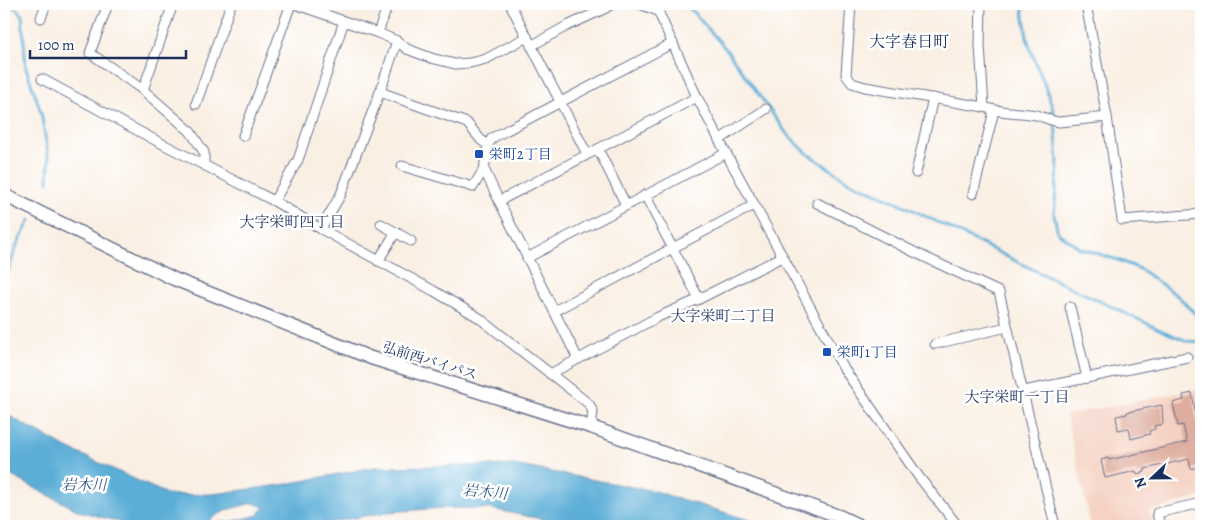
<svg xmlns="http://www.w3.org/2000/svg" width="1205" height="530" viewBox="0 0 1205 530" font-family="Alegreya,'Noto Serif JP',serif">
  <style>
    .built { fill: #f5d2c3 }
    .water { fill: #5caed7; stroke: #3c6e9a; fill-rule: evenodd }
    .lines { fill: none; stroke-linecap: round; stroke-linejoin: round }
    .stream { stroke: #5caed7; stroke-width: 3 }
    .building { fill: #dfad9f }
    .street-casing { stroke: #69728d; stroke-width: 11 }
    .secondary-casing { stroke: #69728d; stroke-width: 15 }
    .street { stroke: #fff; stroke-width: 9 }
    .secondary { stroke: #fff; stroke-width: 12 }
    .transit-dot { fill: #1a4fb4; stroke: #fff; stroke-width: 2 }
    .labels { text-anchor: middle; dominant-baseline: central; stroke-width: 5; stroke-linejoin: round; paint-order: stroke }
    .transit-label { font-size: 14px; fill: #164399; stroke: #fff; text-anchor: start }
    .street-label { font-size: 14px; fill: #1b2f5e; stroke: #fff }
    .neighbourhood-label { font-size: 15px; fill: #1b2f5e; stroke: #fff }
    .water-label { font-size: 15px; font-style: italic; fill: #325b88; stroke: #fff }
    .quarter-label { font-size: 16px; fill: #1b2f5e; stroke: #fff }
  </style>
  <rect width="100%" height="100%" fill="#fff"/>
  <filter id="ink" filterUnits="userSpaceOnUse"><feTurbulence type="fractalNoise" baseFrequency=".02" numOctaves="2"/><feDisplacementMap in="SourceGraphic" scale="10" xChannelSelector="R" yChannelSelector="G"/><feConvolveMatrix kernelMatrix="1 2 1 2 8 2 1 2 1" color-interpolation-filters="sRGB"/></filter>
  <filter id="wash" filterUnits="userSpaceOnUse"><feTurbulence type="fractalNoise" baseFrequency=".0096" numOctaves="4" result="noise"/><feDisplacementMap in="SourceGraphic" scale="20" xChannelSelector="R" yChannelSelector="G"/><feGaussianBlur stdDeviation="1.12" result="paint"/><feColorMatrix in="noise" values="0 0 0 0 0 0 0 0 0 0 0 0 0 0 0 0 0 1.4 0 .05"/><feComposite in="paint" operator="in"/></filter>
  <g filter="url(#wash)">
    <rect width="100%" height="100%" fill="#faefe3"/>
    <!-- built -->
    <polygon class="built" points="1201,389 1201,497 1150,511 1154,526 1091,526 1066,415"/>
    <!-- water -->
    <path class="water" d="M4 413 63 446 169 495 213 494 281 485 375 467 514 465 654 491 769 526H576L491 509 443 508 387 512 311 526H134L79 511 4 472ZM253 503 264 507 258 515 230 522H207C220 511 236 507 253 503Z"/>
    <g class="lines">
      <!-- stream -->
      <g class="stream">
        <polyline points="6,4 17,9 22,15 26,68 41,112 49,160 48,182"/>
        <polyline points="686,4 726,49 787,134 808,154 848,181 901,204 1036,271 1165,332 1187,341 1201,342"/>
        <polyline points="1022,4 1027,37 1031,51 1044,83 1054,112 1056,134 1058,165 1054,215 1058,233 1080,248 1118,260 1140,269 1179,297 1201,320"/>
        <polyline points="4,284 16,247 30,220"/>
      </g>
    </g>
    <g id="blocks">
      <!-- building -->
      <g class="building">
        <polygon points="1192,393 1197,422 1201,421 1201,429 1198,430 1201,450 1201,466 1191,469 1189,459 1145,469 1145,472 1137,474 1136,471 1105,478 1101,460 1108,458 1109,460 1187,442 1183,425 1178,426 1173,403 1184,400 1183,395"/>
        <polygon points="1162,405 1163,424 1154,426 1155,429 1149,431 1150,434 1131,439 1129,428 1118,430 1116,416 1127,414 1127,412"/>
      </g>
    </g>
  </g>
  <g filter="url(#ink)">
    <use href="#blocks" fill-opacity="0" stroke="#69728d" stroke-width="1"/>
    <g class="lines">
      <!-- street casing -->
      <g class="street-casing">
        <g id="street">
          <polyline points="108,4 90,53 143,90 190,131 204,152 204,164"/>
          <polyline points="295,4 378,33 397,41 407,49 431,58 455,64 470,63 486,59 527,37"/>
          <polyline points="510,4 587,154"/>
          <polyline points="640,4 658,11 697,97 726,153 844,369 919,477 958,526"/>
          <path d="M851 4 846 75 852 83 865 87 984 107C1001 113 1019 112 1036 115 1044 117 1051 121 1059 122L1107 117"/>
          <polyline points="981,4 980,46 984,107"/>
          <polyline points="1086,4 1107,117 1122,220 1201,214"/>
          <polyline points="41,18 46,4"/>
          <polyline points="378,33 388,4"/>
          <polyline points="531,46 565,27 604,9 612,4"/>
          <polyline points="42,79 155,140 274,201 321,229 434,291 478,317 589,404 593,412 591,427"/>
          <polyline points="143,90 173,4"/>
          <polyline points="380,92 467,123 481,140 488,145"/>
          <polyline points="196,104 231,4"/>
          <polyline points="243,136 291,4"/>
          <polyline points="719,140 766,109"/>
          <polyline points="598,149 626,205"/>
          <polyline points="402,166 473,187 484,169"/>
          <polyline points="916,173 933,98"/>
          <polyline points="973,194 994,111"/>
          <polyline points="645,195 699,299"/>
          <polyline points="274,201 298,160 344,21"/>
          <polyline points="499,201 697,97"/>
          <polyline points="817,203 916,253 999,292 1055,526"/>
          <polyline points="381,224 411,241"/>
          <polyline points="321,229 341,194 380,92 397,41"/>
          <polyline points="527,258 726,153"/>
          <polyline points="378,261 396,232"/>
          <polyline points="1070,307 1087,378"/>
          <polyline points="554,311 754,205"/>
          <polyline points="935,344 1007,327"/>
          <polyline points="578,359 499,201 484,169 488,145 492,138 673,43"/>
          <polyline points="550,374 658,317 699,299 782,257"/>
          <polyline points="1024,391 1187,357"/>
          <polyline points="1160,526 1157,513 1201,503"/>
        </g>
      </g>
      <!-- secondary casing -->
      <g class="secondary-casing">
        <polyline id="secondary" points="4,195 174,279 371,358 591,427 841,517 860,526"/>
      </g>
      <!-- street -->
      <use href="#street" class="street"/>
      <!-- secondary -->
      <use href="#secondary" class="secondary"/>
    </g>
  </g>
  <!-- markers -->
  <g class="transit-dot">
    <rect x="474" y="149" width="10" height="10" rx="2.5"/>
    <rect x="822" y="347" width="10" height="10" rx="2.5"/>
  </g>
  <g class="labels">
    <!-- transit labels -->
    <g class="transit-label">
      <text x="489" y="154">栄町2丁目</text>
      <text x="837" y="352">栄町1丁目</text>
    </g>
    <!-- street labels -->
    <g class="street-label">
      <text transform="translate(430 361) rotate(17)">弘前西バイパス</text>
    </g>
    <!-- neighbourhood labels -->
    <g class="neighbourhood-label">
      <text x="292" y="222">大字栄町四丁目</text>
      <text x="723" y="316">大字栄町二丁目</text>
      <text x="1017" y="397">大字栄町一丁目</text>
    </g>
    <!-- water labels -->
    <g class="water-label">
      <text x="84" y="485">岩木川</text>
      <text transform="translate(485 492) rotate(5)">岩木川</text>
    </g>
    <!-- quarter labels -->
    <g class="quarter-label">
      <text x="909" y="42">大字春日町</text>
    </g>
  </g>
  <!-- margin -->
  <rect width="1205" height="530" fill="none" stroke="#fff" stroke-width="20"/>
  <!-- north arrow -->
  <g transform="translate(1152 478) rotate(248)" stroke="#ffffff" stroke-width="4" paint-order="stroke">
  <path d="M0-4L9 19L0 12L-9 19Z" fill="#1b2f5e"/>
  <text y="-8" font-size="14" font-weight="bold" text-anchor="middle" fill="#1b2f5e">N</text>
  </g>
  <!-- scale -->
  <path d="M30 50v8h156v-8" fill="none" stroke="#1b2f5e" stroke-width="2.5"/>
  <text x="38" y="50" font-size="15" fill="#1b2f5e" stroke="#ffffff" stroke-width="4" paint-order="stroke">100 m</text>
</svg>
